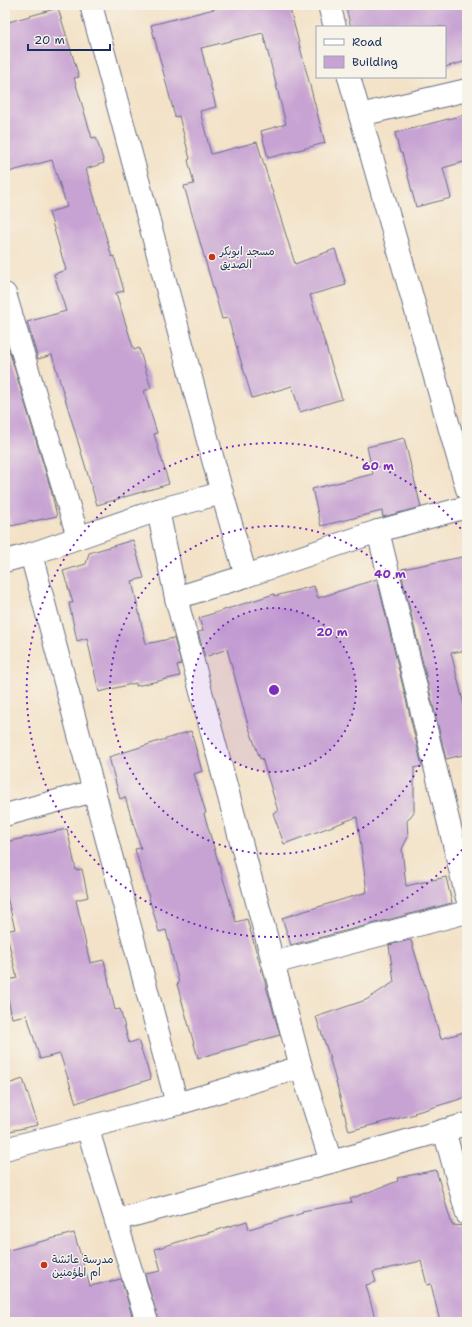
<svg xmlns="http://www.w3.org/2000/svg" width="472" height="1327" viewBox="0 0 472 1327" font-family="'Shantell Sans','Playpen Sans Arabic',sans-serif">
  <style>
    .building { fill: #c7a3d3 }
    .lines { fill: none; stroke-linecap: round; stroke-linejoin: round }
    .street-casing { stroke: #676e83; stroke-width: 24 }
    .street { stroke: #fff; stroke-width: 22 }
    .ring { fill: none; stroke: #7b2cbf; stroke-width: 2; stroke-dasharray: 2 4 }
    .poi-dot { fill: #c8321e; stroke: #f7f3e8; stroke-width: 1.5 }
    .labels { text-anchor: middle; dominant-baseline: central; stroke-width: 3; stroke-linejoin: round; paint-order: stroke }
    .poi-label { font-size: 11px; fill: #1b2f5e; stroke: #f7f3e8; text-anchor: start }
    .centre { fill: #7b2cbf; stroke: #f7f3e8; stroke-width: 2 }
    .ring-label { font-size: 12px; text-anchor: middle; font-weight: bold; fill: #7b2cbf; stroke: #f7f3e8; stroke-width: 3; stroke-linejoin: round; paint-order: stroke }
  </style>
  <rect width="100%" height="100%" fill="#f7f3e8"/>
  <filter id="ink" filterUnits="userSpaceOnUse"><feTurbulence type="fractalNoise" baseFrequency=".025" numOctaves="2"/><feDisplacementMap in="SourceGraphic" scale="8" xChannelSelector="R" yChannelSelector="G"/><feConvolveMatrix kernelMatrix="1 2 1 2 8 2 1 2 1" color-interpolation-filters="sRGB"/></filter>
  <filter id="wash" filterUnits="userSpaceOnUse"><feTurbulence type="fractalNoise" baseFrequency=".012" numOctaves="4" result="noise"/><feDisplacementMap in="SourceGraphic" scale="16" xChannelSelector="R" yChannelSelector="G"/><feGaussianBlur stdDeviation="0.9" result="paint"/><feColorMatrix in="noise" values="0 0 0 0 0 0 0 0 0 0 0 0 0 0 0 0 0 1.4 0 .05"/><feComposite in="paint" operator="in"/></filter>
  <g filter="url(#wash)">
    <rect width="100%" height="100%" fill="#f3e2c7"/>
    <g id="blocks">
      <!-- building -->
      <g class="building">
        <polygon points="230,5 289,5 325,143 268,158 261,131 286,124 263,33 201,48 216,107 200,111 211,154 257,142 295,264 335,249 346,285 310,295 342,399 300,412 292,386 252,398 228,318 222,319 184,186 194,184 188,160 190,159 179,116 175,117 151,25"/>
        <polygon points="345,5 467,5 467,61 445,67 445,27 351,27"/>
        <polygon points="58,8 79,77 74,78 92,138 96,137 104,163 86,169 112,257 114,256 124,291 116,293 134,350 139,348 151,388 144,391 157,433 154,434 169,484 97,505 52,355 38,359 27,322 66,311 54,274 66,270 49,212 67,207 52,160 5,173 5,23"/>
        <polygon points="467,114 467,161 443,168 451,198 416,207 402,153 400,153 395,133"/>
        <polygon points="5,337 51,490 57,516 11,526 5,501"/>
        <polygon points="404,438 421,507 383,517 382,511 321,526 312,489 373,474 367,447"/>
        <polygon points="133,540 144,578 132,581 146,644 174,638 181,664 177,665 180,676 136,686 136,683 99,692 87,638 77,641 69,603 73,603 63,571 86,564 89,553"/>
        <polygon points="467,556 467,650 451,653 467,717 467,754 446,759 401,572 402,571 402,569"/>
        <polygon points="377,579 422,766 414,768 414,812 407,821 408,837 402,849 406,886 446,877 452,903 291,945 282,918 367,892 357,817 284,844 273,813 278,811 262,758 260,759 248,725 227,649 205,657 198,632 203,631 199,618 274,594 275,596 314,586 318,598"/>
        <polygon points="191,731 202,771 194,774 206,813 204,814 236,922 247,919 280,1035 198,1058 177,984 179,983 166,930 159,932 135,849 141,848 125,797 120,799 109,757"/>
        <polygon points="67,829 76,870 82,869 88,897 76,900 90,963 104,960 115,1010 120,1009 129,1043 138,1040 151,1079 76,1103 60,1054 40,1059 27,1015 12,1018 5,984 5,981 17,978 6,931 15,929 5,889 5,842"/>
        <polygon points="411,940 441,1039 467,1031 467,1097 414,1113 415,1114 349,1131 328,1052 316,1017 366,1000 394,982 389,945"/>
        <polygon points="23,1079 38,1125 5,1132 5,1085"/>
        <polygon points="436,1170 452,1225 465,1226 467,1252 467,1322 440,1322 431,1284 427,1285 421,1261 373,1272 376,1282 366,1285 376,1322 159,1322 145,1274 161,1271 155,1249 247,1221 249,1229 303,1213 302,1211 352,1202 350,1199 398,1181 397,1178"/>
        <polygon points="74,1233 90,1286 121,1279 134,1322 5,1322 5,1251"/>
      </g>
    </g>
  </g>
  <g filter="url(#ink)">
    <use href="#blocks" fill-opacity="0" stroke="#676e83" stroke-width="1"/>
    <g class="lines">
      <!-- street casing -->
      <g class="street-casing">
        <g id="street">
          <polyline points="329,5 335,27"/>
          <polyline points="349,77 467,489"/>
          <polyline points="360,115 467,90"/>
          <polyline points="5,294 78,537"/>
          <polyline points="378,531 467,898"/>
          <polyline points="31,554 177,1104"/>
          <polyline points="5,561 31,554 158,510 222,493 91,5"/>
          <polyline points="246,576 378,531 467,507"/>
          <polyline points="176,598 246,576 222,493"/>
          <polyline points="5,815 94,791"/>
          <polyline points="273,963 467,912"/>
          <polyline points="301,1067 331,1162 467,1124"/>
          <polyline points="87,1127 147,1322"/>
          <polyline points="444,1130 467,1214"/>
          <polyline points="5,1149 177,1104 301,1067 176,598 158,510"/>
          <polyline points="116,1220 331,1162"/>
        </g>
      </g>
      <!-- street -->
      <use href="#street" class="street"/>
    </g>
  </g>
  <!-- distance rings -->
  <circle cx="274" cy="690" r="82" fill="#7b2cbf" fill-opacity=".12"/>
  <g class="ring">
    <circle cx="274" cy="690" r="82"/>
    <circle cx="274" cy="690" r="164"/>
    <path d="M466 845A247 247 0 1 1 466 535"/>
  </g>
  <!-- markers -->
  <g class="poi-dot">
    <circle cx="212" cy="257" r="4"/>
    <circle cx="44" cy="1265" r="4"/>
  </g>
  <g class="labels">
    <!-- poi labels -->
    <g class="poi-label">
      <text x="220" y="251">مسجد ابوبكر<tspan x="220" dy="13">الصديق</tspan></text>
      <text x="52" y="1259">مدرسة عائشة<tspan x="52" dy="13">ام المؤمنين</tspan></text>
    </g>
  </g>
  <circle cx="274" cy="690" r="6" class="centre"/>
  <g class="ring-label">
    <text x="378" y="470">60 m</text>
    <text x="390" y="578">40 m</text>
    <text x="332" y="636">20 m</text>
  </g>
  <!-- margin -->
  <rect width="472" height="1327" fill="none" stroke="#f7f3e8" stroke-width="20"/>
  <!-- legend -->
  <rect x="316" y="26" width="130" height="52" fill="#f7f3e8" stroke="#9fa5b1"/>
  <rect x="324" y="39" width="20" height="6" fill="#ffffff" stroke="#9fa5b1"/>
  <text x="352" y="46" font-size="12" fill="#1b2f5e">Road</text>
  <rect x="324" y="56" width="20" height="12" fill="#c7a3d3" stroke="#9fa5b1"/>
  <text x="352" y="66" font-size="12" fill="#1b2f5e">Building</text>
  <!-- scale -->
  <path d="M28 44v6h82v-6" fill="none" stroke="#1b2f5e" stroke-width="2"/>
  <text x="34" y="44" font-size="12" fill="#1b2f5e" stroke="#f7f3e8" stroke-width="3" paint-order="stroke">20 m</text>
</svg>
